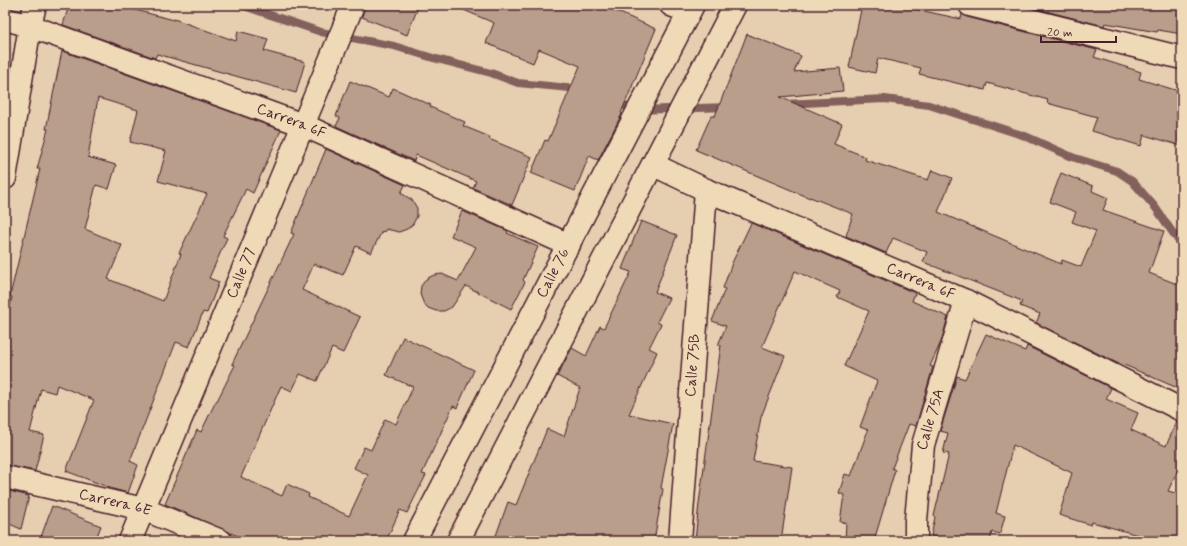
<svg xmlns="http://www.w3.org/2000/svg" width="1187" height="546" viewBox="0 0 1187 546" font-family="Mynerve,sans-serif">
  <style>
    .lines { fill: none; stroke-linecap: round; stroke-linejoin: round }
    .stream { stroke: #84605c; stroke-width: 8 }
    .building { fill: #b99e8b; stroke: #4a1f2b; fill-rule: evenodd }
    .minor-casing { stroke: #4a1f2b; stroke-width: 25 }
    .minor { stroke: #efdab8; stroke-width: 22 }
    .labels { text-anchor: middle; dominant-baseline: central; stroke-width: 3; stroke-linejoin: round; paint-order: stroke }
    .street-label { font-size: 15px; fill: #4a1f2b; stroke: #efdab8 }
  </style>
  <rect width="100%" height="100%" fill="#e5cfb0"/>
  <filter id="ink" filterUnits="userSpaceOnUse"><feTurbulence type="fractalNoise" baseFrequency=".025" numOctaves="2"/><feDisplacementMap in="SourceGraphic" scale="8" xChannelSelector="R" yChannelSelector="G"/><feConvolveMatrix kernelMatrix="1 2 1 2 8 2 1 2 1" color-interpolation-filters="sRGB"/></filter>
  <g filter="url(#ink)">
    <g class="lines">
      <!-- stream -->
      <g class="stream">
        <polyline points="241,5 321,32 394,46 433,58 491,73 518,83 580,89"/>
        <polyline points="615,103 638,110 728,107"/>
        <polyline points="784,104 885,99 929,105 1025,136 1072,157 1117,171 1132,181 1155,207 1182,246"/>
      </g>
    </g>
    <!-- building -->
    <g class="building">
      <polygon points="69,5 116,5 174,20 174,19 236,41 238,31 268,39 264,51 305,62 296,93 157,54 155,58 63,25"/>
      <polygon points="365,5 419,5 407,35 362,17"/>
      <polygon points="452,5 602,5 656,29 621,113 622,114 598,160 589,156 575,191 531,173 545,140 548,141 580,66 539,49 533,63 486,43 494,23"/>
      <polygon points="862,5 896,5 961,19 962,14 967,17 1097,50 1094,57 1141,72 1139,79 1182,92 1182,146 1144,135 1141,146 1092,131 1097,117 1047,103 1048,100 987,83 985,90 919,74 921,68 878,58 875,73 849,67"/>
      <polygon points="1022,5 1182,5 1182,34 1158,30 1157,32 1105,23 1104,26"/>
      <polygon points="747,34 801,56 794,72 840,68 843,91 780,97 842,124 834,144 866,157 865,160 928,180 932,170 952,178 938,212 1061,264 1062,260 1081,267 1096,231 1072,222 1076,212 1050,202 1061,173 1093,186 1092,191 1108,198 1103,210 1164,231 1149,273 1182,286 1182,390 1122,364 1121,365 1036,323 1040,314 1020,306 1022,301 923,262 927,252 893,238 886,253 846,236 853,214 810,197 810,198 696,150 711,116 715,116"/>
      <path d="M62 51 281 130 253 193 246 189 223 236 227 238 209 278 219 282 207 313 203 312 189 347 176 342 130 461 138 465 128 493 113 489 66 471 94 400 57 385 55 393 41 389 30 432 44 435 35 471 5 465V327L12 297 10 296 40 169H37L48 129H46ZM98 98 138 110 130 142 166 151 158 181 207 194 179 253 181 254 163 301 108 279 122 245 85 229 96 185 109 189 116 165 88 157Z"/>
      <polygon points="350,81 389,97 393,88 431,105 430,107 465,122 463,126 490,137 489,139 532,157 512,205 473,188 476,181 416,155 414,161 336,126 340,118 336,116"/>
      <polygon points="326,149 405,185 401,193 412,200 417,208 417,216 413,224 407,229 399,232 386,229 385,232 382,231 371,253 356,246 343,275 314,264 302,290 360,317 343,353 332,348 317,381 300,374 292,391 281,386 241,477 282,496 287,484 309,494 308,497 349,516 368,475 354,468 364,447 371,450 385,419 396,424 413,387 386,375 403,337 474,370 457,408 453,406 438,439 422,474 426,475 407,513 400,510 386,541 249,541 165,504 197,430 201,432 216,401 217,401 235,365 232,364 294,234 291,233"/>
      <polygon points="462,211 508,231 507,233 538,247 523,280 525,282 511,309 466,286 452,307 444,311 436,311 428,308 423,302 420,294 421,286 426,279 434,275 442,274 458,281 476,247 451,236"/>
      <polygon points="641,221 677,235 655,292 669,298 657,322 661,324 649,348 657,352 629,414 673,424 661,488 663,489 654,541 494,541 508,502 516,505 547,429 564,436 580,388 557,376 572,348 586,356 600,326 604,328 631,272 622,269"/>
      <polygon points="751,223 915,293 912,301 948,317 941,342 930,366 933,367 916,426 909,424 892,468 895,470 874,541 845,541 846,523 840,522 844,495 839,493 845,474 851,476 868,430 860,427 877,381 844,366 869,311 837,297 840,291 795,271 762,347 785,356 761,417 753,461 792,467 781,541 695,541 699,503 721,345 718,345 726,326 712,321 725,289 723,288 732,263"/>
      <polygon points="986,334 1025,351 1027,346 1111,388 1106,399 1138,413 1131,430 1166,446 1177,421 1182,422 1182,461 1168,491 1182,495 1182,541 1159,541 1092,522 1091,525 1059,515 1072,473 1013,445 996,513 1005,516 1000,534 992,532 990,541 956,541 931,536 935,517 934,516 949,454 943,453 948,433 940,431 957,376 965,379"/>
      <polygon points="5,490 29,496 21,529 5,522"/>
      <polygon points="52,506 101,526 95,541 51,541 41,537"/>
    </g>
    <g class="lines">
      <!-- minor casing -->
      <g class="minor-casing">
        <g id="minor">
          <polyline points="671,5 689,12"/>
          <polyline points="970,5 1182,58"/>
          <path id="s1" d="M5 19 30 26 303 125 569 245"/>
          <path id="s2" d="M654 165 706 190 966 301 1182 410"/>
          <polyline points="5,178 30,26 35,5"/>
          <path id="s3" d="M5 477 143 509 221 541"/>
          <path id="s4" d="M130 541 353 5"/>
          <path id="s5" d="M414 541 693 5"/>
          <polyline points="458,541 735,5"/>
          <path id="s6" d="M680 541 706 190"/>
          <path id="s7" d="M916 541V520L923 445 966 301"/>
        </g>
      </g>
      <!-- minor -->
      <use href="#minor" class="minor"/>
    </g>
  </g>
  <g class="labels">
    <!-- street labels -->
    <g class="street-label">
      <text stroke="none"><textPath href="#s1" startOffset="304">Carrera 6F</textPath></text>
      <text stroke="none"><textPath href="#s4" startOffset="290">Calle 77</textPath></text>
      <text stroke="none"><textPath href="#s5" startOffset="302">Calle 76</textPath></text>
      <text stroke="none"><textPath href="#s2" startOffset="291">Carrera 6F</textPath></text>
      <text stroke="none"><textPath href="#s6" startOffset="176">Calle 75B</textPath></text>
      <text stroke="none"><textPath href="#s7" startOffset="123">Calle 75A</textPath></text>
      <text stroke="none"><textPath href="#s3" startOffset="113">Carrera 6E</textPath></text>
    </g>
  </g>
  <!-- margin -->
  <rect width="1187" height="546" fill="none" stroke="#efdab8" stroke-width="20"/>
  <rect x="10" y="10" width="1167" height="526" fill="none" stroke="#4a1f2b" stroke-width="1.5" filter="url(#ink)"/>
  <!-- scale -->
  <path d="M1041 36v6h75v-6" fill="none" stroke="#4a1f2b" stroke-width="2"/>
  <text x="1047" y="36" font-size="12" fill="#4a1f2b" stroke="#efdab8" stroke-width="3" paint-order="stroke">20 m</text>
</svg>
